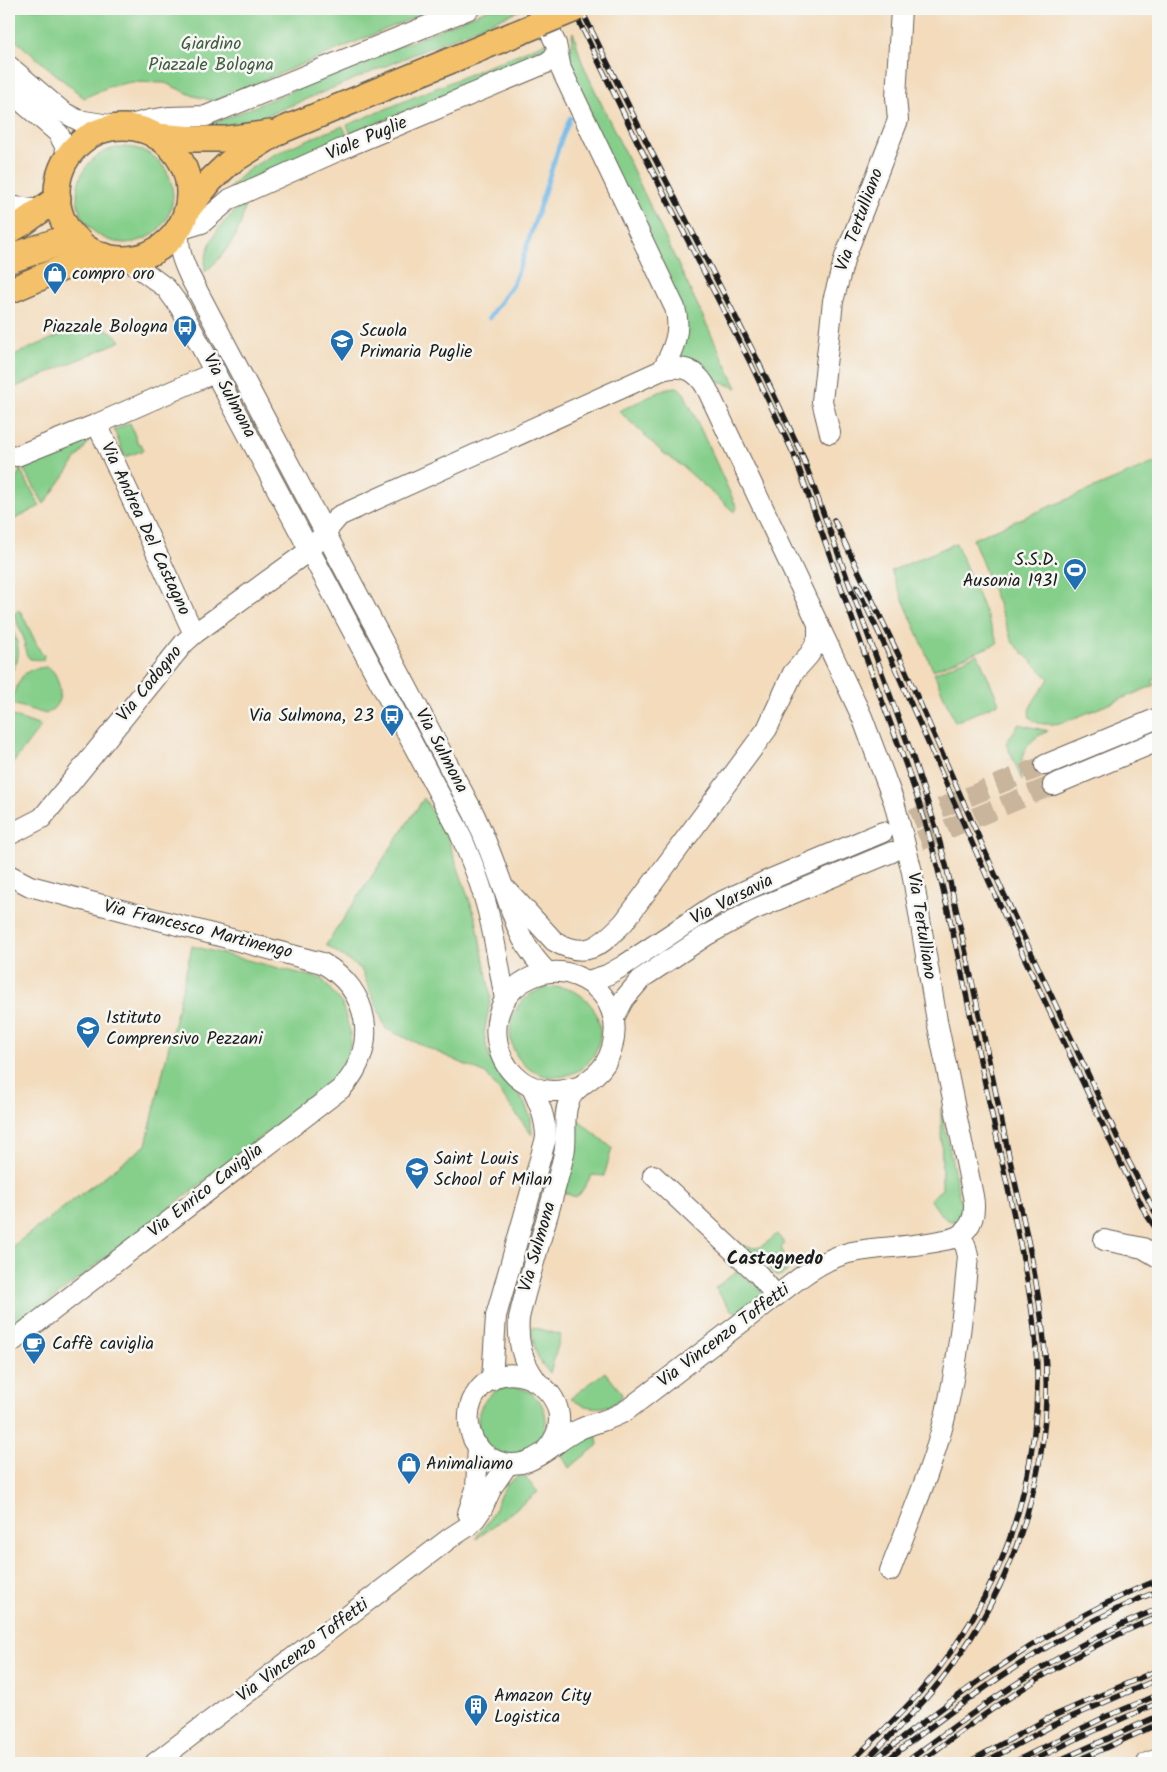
<svg xmlns="http://www.w3.org/2000/svg" width="1167" height="1772" viewBox="0 0 1167 1772" font-family="Kalam,sans-serif">
  <style>
    .green { fill: #86cf8b; stroke: #517654 }
    .lines { fill: none; stroke-linecap: round; stroke-linejoin: round }
    .stream { stroke: #73bbeb; stroke-width: 4.5 }
    .minor-tunnel { stroke: #c8b59c; stroke-width: 20; stroke-dasharray: 20 10; stroke-linecap: butt }
    .minor-casing { stroke: #675f54; stroke-width: 22 }
    .major-casing { stroke: #675f54; stroke-width: 28 }
    .highway-casing { stroke: #675f54; stroke-width: 30 }
    .minor { stroke: #fff; stroke-width: 20 }
    .major { stroke: #f4c16a; stroke-width: 25 }
    .highway { stroke: #f4c16a; stroke-width: 28 }
    .rail-casing { stroke: #1c1c1c; stroke-width: 5.5 }
    .rail { stroke: #f6f6f2; stroke-width: 4; stroke-dasharray: 11; stroke-linecap: butt }
    .major-bridge-casing { stroke: #675f54; stroke-width: 28; stroke-linecap: butt }
    .major-bridge { stroke: #f4c16a; stroke-width: 25 }
    .labels { text-anchor: middle; dominant-baseline: central; stroke-width: 5; stroke-linejoin: round; paint-order: stroke }
    .park-label { font-size: 18px; fill: #415b43; stroke: #f6f6f2 }
    .street-label { font-size: 18px; fill: #1c1c1c; stroke: #f6f6f2 }
    .poi-label { font-size: 18px; fill: #1c1c1c; stroke: #f6f6f2; text-anchor: start }
    .neighbourhood-label { font-size: 19px; font-weight: bold; fill: #1c1c1c; stroke: #f6f6f2 }
  </style>
  <rect width="100%" height="100%" fill="#f6f6f2"/>
  <filter id="ink" filterUnits="userSpaceOnUse"><feTurbulence type="fractalNoise" baseFrequency=".02" numOctaves="2"/><feDisplacementMap in="SourceGraphic" scale="10" xChannelSelector="R" yChannelSelector="G"/><feConvolveMatrix kernelMatrix="1 2 1 2 8 2 1 2 1" color-interpolation-filters="sRGB"/></filter>
  <filter id="wash" filterUnits="userSpaceOnUse"><feTurbulence type="fractalNoise" baseFrequency=".0096" numOctaves="4" result="noise"/><feDisplacementMap in="SourceGraphic" scale="20" xChannelSelector="R" yChannelSelector="G"/><feGaussianBlur stdDeviation="1.12" result="paint"/><feColorMatrix in="noise" values="0 0 0 0 0 0 0 0 0 0 0 0 0 0 0 0 0 1.4 0 .05"/><feComposite in="paint" operator="in"/></filter>
  <g filter="url(#wash)">
    <rect width="100%" height="100%" fill="#f3dbbc"/>
    <!-- green -->
    <g class="green">
      <polygon points="9,9 435,9 214,101 194,96 165,83 131,82 108,87 84,98 9,35"/>
      <polygon points="489,9 523,9 251,122 239,125 205,129 204,125 222,120"/>
      <polygon points="573,32 582,62 591,82 737,388 708,378 677,358 682,338 568,65"/>
      <polygon points="547,42 539,56 351,134 347,125"/>
      <path d="M343 126 347 136 321 150 251 178 229 191C243 161 313 138 343 126Z"/>
      <circle cx="125" cy="195" r="48"/>
      <path d="M245 205C242 232 225 255 205 272 203 245 223 217 245 205Z"/>
      <path d="M84 325C100 327 111 328 121 341L9 390V357Z"/>
      <polygon points="676,387 679,388 684,393 737,508 734,512 682,466 662,452 619,411 668,388"/>
      <polygon points="130,423 138,444 141,444 144,450 125,457 114,430"/>
      <polygon points="89,438 90,440 44,504 23,468"/>
      <path d="M1158 461V678L1152 680 1155 685 1065 722C1054 725 1021 728 1031 706 1036 696 1043 688 1049 679L1013 643 973 539Z"/>
      <polygon points="20,469 40,506 9,522 9,511 13,499 10,498"/>
      <polygon points="956,543 998,643 933,670 891,571"/>
      <polygon points="18,610 21,612 40,651 44,655 43,660 30,659 26,654 24,639 14,615"/>
      <path d="M9 622C17 640 25 657 9 674Z"/>
      <polygon points="978,654 999,703 955,722 934,673"/>
      <path d="M47 667C53 670 55 673 57 679 63 694 60 706 46 714L12 704C11 698 13 694 16 688 23 672 28 669 47 667Z"/>
      <polygon points="9,715 41,726 10,767 9,766"/>
      <path d="M1019 724 1048 731C1025 741 1020 755 1022 780L1006 743Z"/>
      <polygon points="424,798 448,839 476,919 491,997 484,1034 487,1049 493,1066 502,1079 516,1091 525,1104 531,1119 532,1135 486,1074 386,1029 361,969 326,945"/>
      <polygon points="192,946 322,979 342,1004 350,1031 350,1045 347,1059 333,1081 9,1333 9,1249 146,1145"/>
      <circle cx="555" cy="1032" r="45"/>
      <path d="M941 1108 962 1210 960 1218C947 1229 937 1208 930 1199L942 1189Z"/>
      <polygon points="575,1117 612,1148 604,1176 592,1175 580,1194 575,1197 563,1192"/>
      <path d="M777 1234 785 1244 781 1247 787 1262 786 1272 780 1276 776 1275 764 1264 760 1268 733 1242C758 1251 757 1251 777 1234Z"/>
      <polygon points="737,1271 754,1285 757,1282 763,1294 740,1313 731,1310 715,1288"/>
      <path d="M532 1327 561 1335 550 1373C536 1360 533 1346 532 1327Z"/>
      <path d="M605 1372 621 1392 622 1396C610 1412 584 1410 571 1398Z"/>
      <circle cx="512" cy="1421" r="34"/>
      <polygon points="596,1432 598,1445 569,1468 561,1454 563,1447"/>
      <path d="M523 1475 538 1492 476 1539C478 1533 485 1526 489 1520 499 1503 501 1480 523 1475Z"/>
    </g>
    <g class="lines">
      <!-- stream -->
      <polyline class="stream" points="489,318 513,284 522,261 559,146 570,118"/>
    </g>
  </g>
  <g filter="url(#ink)">
    <g class="lines">
      <!-- minor-tunnel -->
      <g class="minor-tunnel">
        <polyline points="885,831 1045,765"/>
        <polyline points="892,852 1053,785"/>
      </g>
      <!-- minor casing -->
      <g class="minor-casing">
        <g id="minor">
          <path d="M539 9 556 44 561 69 675 308C682 330 673 351 662 370"/>
          <polyline points="9,66 63,112 78,120 122,127 150,120 170,117 206,116 469,9"/>
          <polyline points="9,91 58,133 65,146 68,158"/>
          <polyline points="9,208 15,207 41,210"/>
          <path d="M127 259 166 288 180 307 458 829C471 859 483 888 490 920 496 946 500 973 505 999"/>
          <polyline points="97,424 194,634"/>
          <polyline points="830,433 822,401 833,301 845,257 898,120 896,97 901,9"/>
          <polyline points="9,455 17,456 97,424 216,372"/>
          <polyline points="1045,765 1158,718"/>
          <polyline points="1053,785 1158,741"/>
          <path d="M9 835 42 818 184 643 194 634 310 550 339 516 662 370C683 364 697 370 707 389L862 717 894 802 912 872 937 1021 973 1196C976 1212 973 1228 958 1236 953 1239 945 1240 939 1241 909 1248 877 1246 848 1253 829 1258 813 1268 797 1280L627 1410C610 1421 596 1421 578 1430 551 1443 530 1474 497 1461 487 1457 479 1450 474 1441 468 1429 467 1414 472 1401 501 1339 593 1398 546 1450"/>
          <path d="M9 875 30 886 322 963C370 989 380 1047 342 1088L9 1344"/>
          <path d="M508 891 554 941C586 960 601 946 624 922L767 729 793 673 809 655 814 647 818 638V623"/>
          <path d="M547 972C518 942 516 922 502 884 493 859 484 835 473 812L190 277C182 260 178 249 179 230L202 223 230 199 353 144 546 63 552 59 557 52"/>
          <polyline points="588,981 607,975 623,966 716,904 764,882 883,832"/>
          <polyline points="614,1018 624,999 642,978 707,935 753,910 892,852"/>
          <polyline points="653,1175 759,1275 776,1296"/>
          <polyline points="1104,1240 1143,1248 1158,1257"/>
          <path d="M492 1380 496 1316 546 1138C546 1118 539 1103 531 1086"/>
          <path d="M536 1380C522 1361 517 1342 519 1318 532 1263 551 1209 564 1154 568 1137 562 1117 569 1101 573 1089 586 1083 595 1075 611 1062 618 1036 613 1016 608 997 594 983 576 976 562 970 546 971 532 977 475 1001 490 1088 552 1091 562 1091 572 1089 581 1086"/>
          <polyline points="468,1513 476,1489 478,1446"/>
          <path d="M890 1571C909 1521 932 1469 945 1417 958 1364 963 1310 968 1256L965 1244 957 1237"/>
          <polyline points="155,1763 450,1538 467,1527 475,1519 482,1509 492,1487 508,1464"/>
          <polyline points="1147,1763 1158,1759"/>
        </g>
      </g>
      <!-- major casing -->
      <g class="major-casing">
        <g id="major">
          <circle cx="123" cy="193" r="66"/>
          <polyline points="156,136 195,139 226,139 270,133"/>
          <polyline points="187,210 211,180 229,163 280,131 539,24"/>
          <polyline points="9,231 23,223 58,198"/>
          <polyline points="9,291 65,267 105,256"/>
        </g>
      </g>
      <!-- highway casing -->
      <g class="highway-casing">
        <polyline id="highway" points="9,259 55,243 77,241"/>
      </g>
      <!-- minor -->
      <use href="#minor" class="minor"/>
      <!-- major -->
      <use href="#major" class="major"/>
      <!-- highway -->
      <use href="#highway" class="highway"/>
      <!-- rail casing -->
      <g class="rail-casing">
        <g id="rail">
          <polyline points="573,9 637,141 750,362 798,463"/>
          <polyline points="581,9 644,137 757,359 805,461"/>
          <path d="M802 455 912 755 936 828 947 869C969 964 989 1060 1009 1156 1023 1217 1038 1279 1044 1341 1056 1457 1018 1579 948 1671 923 1705 892 1734 863 1763"/>
          <path d="M795 458C820 526 843 594 868 663 888 718 910 771 927 828 940 873 950 919 960 964 971 1019 983 1074 995 1129 1009 1197 1028 1267 1035 1336 1040 1387 1036 1439 1024 1489 1007 1565 969 1635 919 1693 897 1718 873 1740 850 1763"/>
          <polyline points="834,520 901,660 1002,890 1129,1162 1158,1218"/>
          <polyline points="857,587 893,663 995,895 1122,1166 1146,1214 1158,1232"/>
          <path d="M875 1759C964 1690 1053 1622 1158 1580"/>
          <path d="M883 1763C969 1697 1056 1632 1158 1591"/>
          <path d="M905 1763C984 1703 1065 1646 1158 1609"/>
          <path d="M919 1763C993 1706 1071 1652 1158 1617"/>
          <polyline points="967,1763 1051,1717 1158,1670"/>
          <polyline points="983,1763 1055,1724 1158,1679"/>
          <polyline points="1012,1763 1105,1717 1158,1695"/>
          <polyline points="1028,1763 1080,1737 1158,1703"/>
          <polyline points="1053,1763 1158,1716"/>
          <polyline points="1072,1763 1158,1724"/>
        </g>
      </g>
      <!-- rail -->
      <use href="#rail" class="rail"/>
      <!-- major-bridge casing -->
      <g class="major-bridge-casing">
        <polyline id="major-bridge" points="539,24 575,9"/>
      </g>
      <!-- major-bridge -->
      <use href="#major-bridge" class="major-bridge"/>
    </g>
  </g>
  <!-- icons -->
  <defs>
    <g id="shop-pin" transform="scale(1.25)"><path d="M0 17L-7.5 6A9.5 9.5 0 1 1 7.5 6Z" fill="#1f6fb2" stroke="#f6f6f2"/><path d="M-5-2.5h2.3a2.7 3.5 0 0 1 5.4 0H5L5.5 6h-11ZM-1.5-2.5h3a1.5 2.3 0 0 0-3 0Z" fill="#fff"/></g>
    <g id="bus-pin" transform="scale(1.25)"><path d="M0 17L-7.5 6A9.5 9.5 0 1 1 7.5 6Z" fill="#1f6fb2" stroke="#f6f6f2"/><path d="M-5-6H5V4H4V6H2V4H-2V6H-4V4H-5ZM-3.5-4V0h7V-4ZM-3.5 1.2v1.5H-2V1.2ZM2 1.2v1.5H3.5V1.2Z" fill="#fff"/></g>
    <g id="school-pin" transform="scale(1.25)"><path d="M0 17L-7.5 6A9.5 9.5 0 1 1 7.5 6Z" fill="#1f6fb2" stroke="#f6f6f2"/><path d="M0-5L7-2L0 1L-7-2ZM-4 1L0 2.5L4 1V4Q0 6-4 4Z" fill="#fff"/></g>
    <g id="stadium-pin" transform="scale(1.25)"><path d="M0 17L-7.5 6A9.5 9.5 0 1 1 7.5 6Z" fill="#1f6fb2" stroke="#f6f6f2"/><path d="M0-5a6.5 5 0 1 0 0 10a6.5 5 0 1 0 0-10ZM-3.5-1.8h7v3.6h-7Z" fill="#fff"/></g>
    <g id="cafe-pin" transform="scale(1.25)"><path d="M0 17L-7.5 6A9.5 9.5 0 1 1 7.5 6Z" fill="#1f6fb2" stroke="#f6f6f2"/><path d="M-5.5-4.5H6V0H3Q3 3.5 0 3.5H-2.5Q-5.5 3.5-5.5 0ZM3-3.2v2h1.7v-2ZM-6 4.5H4V6H-6Z" fill="#fff"/></g>
    <g id="building-pin" transform="scale(1.25)"><path d="M0 17L-7.5 6A9.5 9.5 0 1 1 7.5 6Z" fill="#1f6fb2" stroke="#f6f6f2"/><path d="M-4-6H4V6H1V3H-1V6H-4ZM-2.5-4.3h1.7v1.8h-1.7ZM.8-4.3h1.7v1.8H.8ZM-2.5-1h1.7V.8h-1.7ZM.8-1h1.7V.8H.8Z" fill="#fff"/></g>
  </defs>
  <g fill-rule="evenodd">
    <use href="#shop-pin" x="55" y="274"/>
    <use href="#bus-pin" x="185" y="327"/>
    <use href="#school-pin" x="342" y="341"/>
    <use href="#stadium-pin" x="1075" y="570"/>
    <use href="#bus-pin" x="392" y="716"/>
    <use href="#school-pin" x="88" y="1028"/>
    <use href="#school-pin" x="417" y="1169"/>
    <use href="#cafe-pin" x="34" y="1344"/>
    <use href="#shop-pin" x="409" y="1464"/>
    <use href="#building-pin" x="476" y="1706"/>
  </g>
  <g class="labels">
    <!-- park labels -->
    <g class="park-label">
      <text x="211" y="44">Giardino<tspan x="211" dy="21">Piazzale Bologna</tspan></text>
    </g>
    <!-- street labels -->
    <g class="street-label">
      <text transform="translate(367 139) rotate(-23)">Viale Puglie</text>
      <text transform="translate(860 220) rotate(-70)">Via Tertulliano</text>
      <text transform="translate(229 396) rotate(62)">Via Sulmona</text>
      <text transform="translate(145 529) rotate(65)">Via Andrea Del Castagno</text>
      <text transform="translate(150 684) rotate(-51)">Via Codogno</text>
      <text transform="translate(441 751) rotate(62)">Via Sulmona</text>
      <text transform="translate(732 900) rotate(-27)">Via Varsavia</text>
      <text transform="translate(921 926) rotate(81)">Via Tertulliano</text>
      <text transform="translate(198 930) rotate(14)">Via Francesco Martinengo</text>
      <text transform="translate(206 1191) rotate(-38)">Via Enrico Caviglia</text>
      <text transform="translate(538 1247) rotate(-74)">Via Sulmona</text>
      <text transform="translate(724 1336) rotate(-37)">Via Vincenzo Toffetti</text>
      <text transform="translate(303 1651) rotate(-37)">Via Vincenzo Toffetti</text>
    </g>
    <!-- poi labels -->
    <g class="poi-label">
      <text x="72" y="274">compro oro</text>
      <text x="168" y="327" text-anchor="end">Piazzale Bologna</text>
      <text x="360" y="331">Scuola<tspan x="360" dy="21">Primaria Puglie</tspan></text>
      <text x="1058" y="560" text-anchor="end">S.S.D.<tspan x="1058" dy="21">Ausonia 1931</tspan></text>
      <text x="374" y="716" text-anchor="end">Via Sulmona, 23</text>
      <text x="106" y="1018">Istituto<tspan x="106" dy="21">Comprensivo Pezzani</tspan></text>
      <text x="434" y="1159">Saint Louis<tspan x="434" dy="21">School of Milan</tspan></text>
      <text x="52" y="1344">Caffè caviglia</text>
      <text x="426" y="1464">Animaliamo</text>
      <text x="494" y="1696">Amazon City<tspan x="494" dy="21">Logistica</tspan></text>
    </g>
    <!-- neighbourhood labels -->
    <g class="neighbourhood-label">
      <text x="775" y="1259">Castagnedo</text>
    </g>
  </g>
  <!-- margin -->
  <rect width="1167" height="1772" fill="none" stroke="#f6f6f2" stroke-width="30"/>
</svg>
